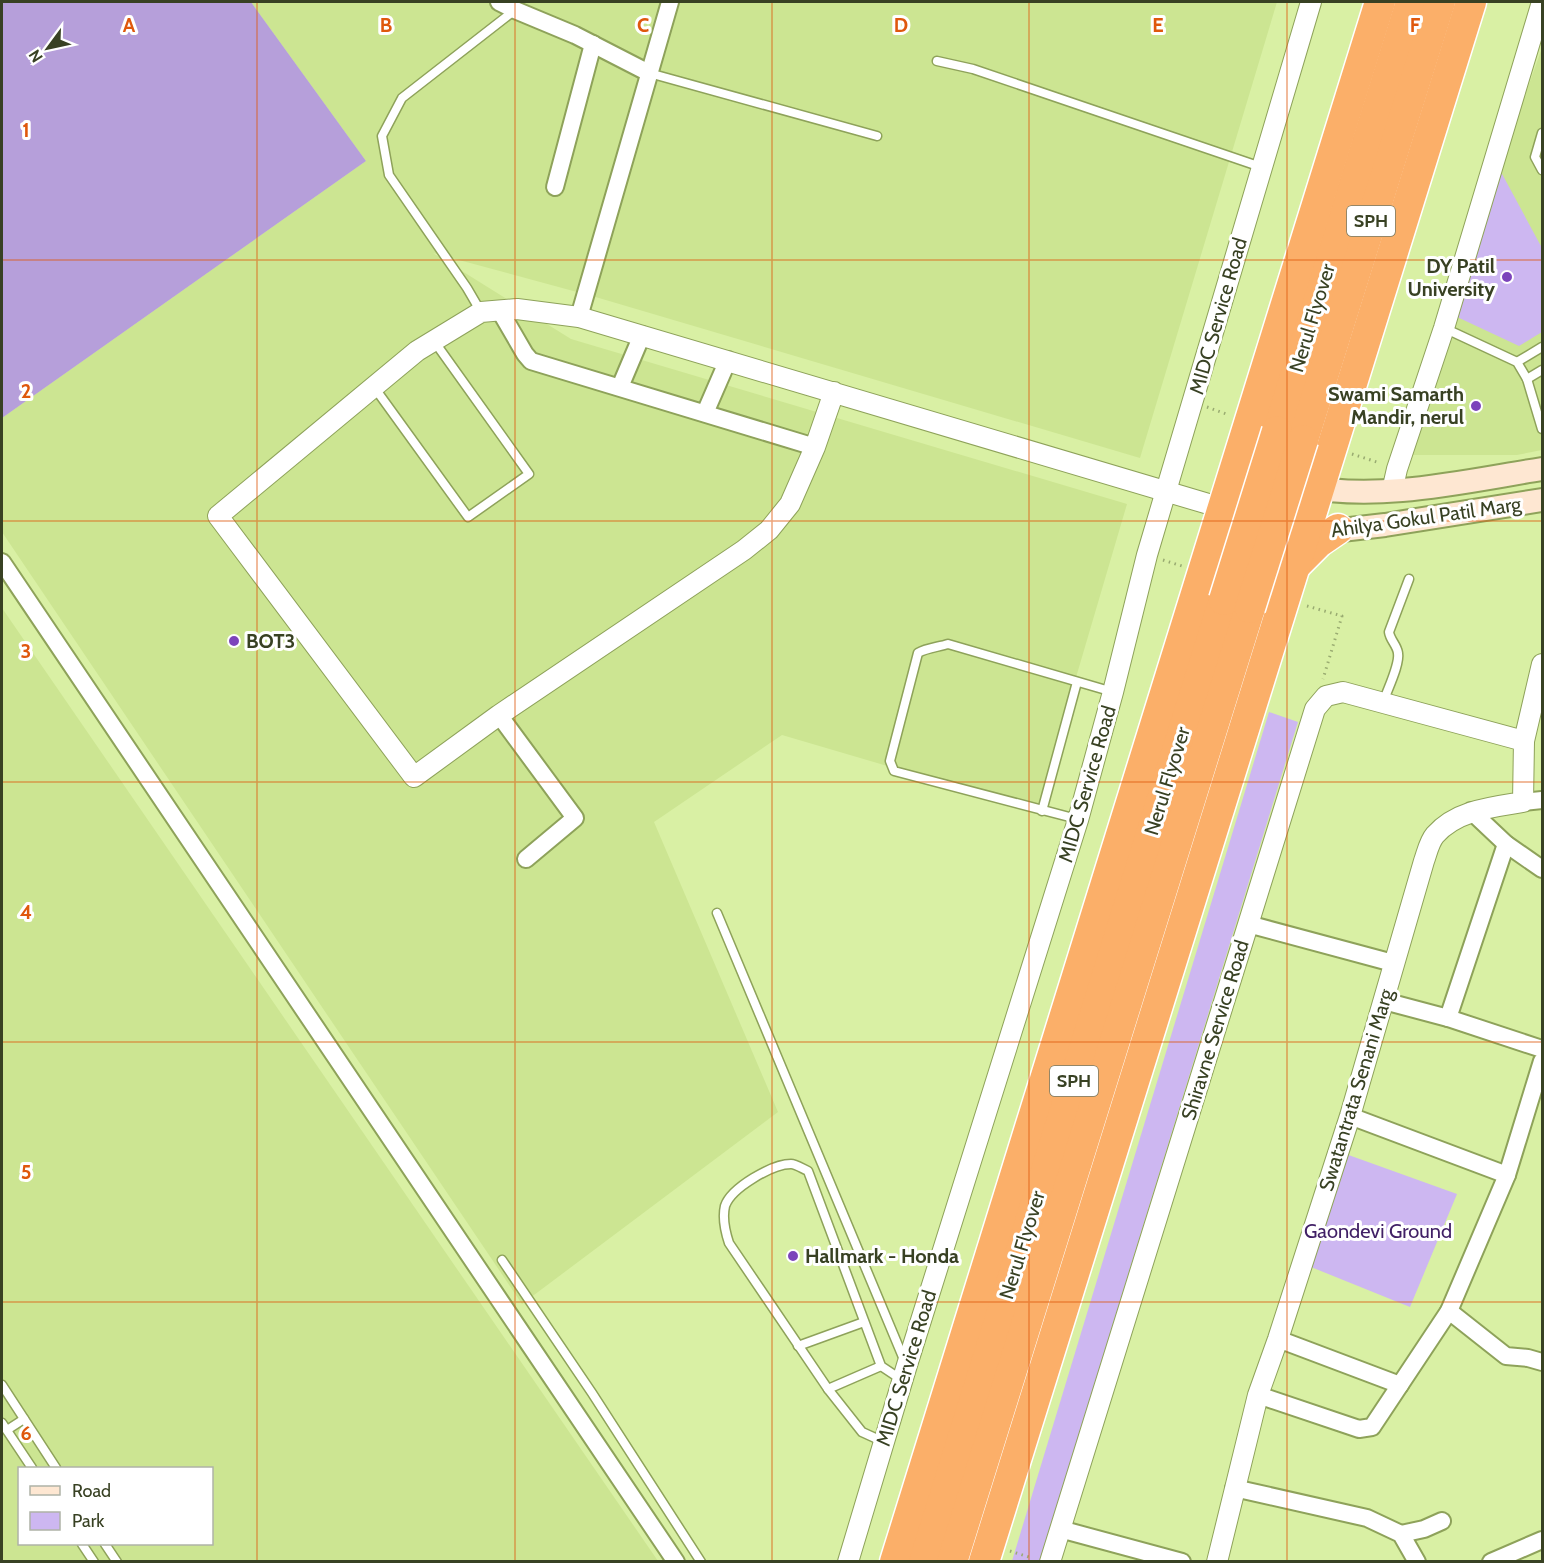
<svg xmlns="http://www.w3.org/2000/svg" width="1544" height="1563" viewBox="0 0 1544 1563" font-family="Cabin,sans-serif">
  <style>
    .built { fill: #cce592; fill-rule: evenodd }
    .green { fill: #cdb7f1 }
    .forest { fill: #b69fda }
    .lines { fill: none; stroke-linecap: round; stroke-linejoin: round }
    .service-casing { stroke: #8ea25a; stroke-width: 11 }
    .minor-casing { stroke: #8ea25a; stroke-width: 20 }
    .tertiary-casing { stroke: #8ea25a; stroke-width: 22 }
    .secondary-casing { stroke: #8ea25a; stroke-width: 26 }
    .motorway-casing { stroke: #fff; stroke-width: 33 }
    .path { stroke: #99ab71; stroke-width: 3; stroke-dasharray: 1.5 4.5; stroke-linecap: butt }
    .service { stroke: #fff; stroke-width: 8 }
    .minor { stroke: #fff; stroke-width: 16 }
    .tertiary { stroke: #fff; stroke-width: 20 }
    .secondary { stroke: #fee7d2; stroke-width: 22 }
    .motorway { stroke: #fbaf69; stroke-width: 30 }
    .motorway-bridge-casing { stroke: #fff; stroke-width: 33; stroke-linecap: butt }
    .motorway-bridge { stroke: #fbaf69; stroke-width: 30 }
    .grid { fill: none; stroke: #df580d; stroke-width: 1.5; stroke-opacity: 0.55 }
    .poi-dot { fill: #7c44bb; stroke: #fff; stroke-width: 2 }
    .labels { text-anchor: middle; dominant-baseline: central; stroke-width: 6; stroke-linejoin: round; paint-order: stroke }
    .shield { fill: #fff; stroke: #747a65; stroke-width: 1.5 }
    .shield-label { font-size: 18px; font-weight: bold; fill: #384123 }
    .poi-label { font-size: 20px; font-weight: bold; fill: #384123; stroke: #fff; text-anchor: end }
    .street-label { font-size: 20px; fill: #384123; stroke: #fff }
    .park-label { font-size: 20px; fill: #412066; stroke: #fff }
    .grid-label { font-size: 20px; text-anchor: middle; font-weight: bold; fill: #df580d; stroke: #fff; stroke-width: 6; stroke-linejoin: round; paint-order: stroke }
  </style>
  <rect width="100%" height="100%" fill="#d9f0a4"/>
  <!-- built -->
  <g class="built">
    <polygon points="251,2 1277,2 1140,458 599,298 433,253 571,339 1127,504 1037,810 782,735 654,822 778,1112 522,1304 2,532 2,418 366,161"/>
    <polygon points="1542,48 1542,450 1517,455 1412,455 1491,215 1507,145"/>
    <path d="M2 608 658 1561H2ZM20 1468H212V1544H20Z"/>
  </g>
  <!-- green -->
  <g class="green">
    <polygon points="1501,172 1542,248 1542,332 1519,346 1455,316"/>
    <polygon points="1269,712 1298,722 1040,1561 1012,1561"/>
    <polygon points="1343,1153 1457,1194 1410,1307 1306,1265"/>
  </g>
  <!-- forest -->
  <polygon class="forest" points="2,2 251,2 366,161 2,418"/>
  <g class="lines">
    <!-- service casing -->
    <g class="service-casing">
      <g id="service">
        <polyline points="937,61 973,69 1261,167"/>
        <polyline points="649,73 877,136"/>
        <polyline points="1542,133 1535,157 1542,170"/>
        <polyline points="481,312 467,288 389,175 382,136 402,98 515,10"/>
        <polyline points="1444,328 1517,362 1527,379 1542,429"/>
        <polyline points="1517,362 1542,347"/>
        <polyline points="1527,379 1542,370"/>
        <polyline points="374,387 468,517 529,474 434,341"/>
        <path d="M1383 703C1387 690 1400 665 1398 653 1397 645 1390 640 1389 632L1409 579"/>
        <polyline points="1042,811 1077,682"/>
        <path d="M1077 819 894 771 890 761 918 653C926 648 939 647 948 644L1113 692"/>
        <polyline points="717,913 905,1362"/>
        <polyline points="502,1260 592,1393 701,1562"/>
        <polyline points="798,1346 864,1322"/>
        <polyline points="2,1385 56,1468"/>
        <polyline points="828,1389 881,1366"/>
        <polyline points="2,1423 32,1468"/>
        <polyline points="7,1430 24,1419"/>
        <path d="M884 1442 862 1432 828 1389 729 1243C725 1231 722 1219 725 1206 731 1188 772 1164 791 1164 796 1164 803 1169 808 1171L881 1366 902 1380"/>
        <polyline points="82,1544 94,1562"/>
        <polyline points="105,1544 117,1562"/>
      </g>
    </g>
    <!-- minor casing -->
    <g class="minor-casing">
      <g id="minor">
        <polyline points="499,2 515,10 575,35 649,73"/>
        <polyline points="555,187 593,44"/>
        <polyline points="500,311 525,354 531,361 815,447"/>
        <polyline points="579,317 670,2"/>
        <polyline points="620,387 642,335"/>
        <polyline points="705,413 728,360"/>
        <polyline points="2,562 676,1562"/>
        <polyline points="499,715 575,818 526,859"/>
        <polyline points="1523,802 1542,800"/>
        <polyline points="1471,811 1506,844 1542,869"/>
        <polyline points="1506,844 1448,1018 1542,1049"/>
        <polyline points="1248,924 1393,963"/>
        <polyline points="1384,1001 1448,1018"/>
        <polyline points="1350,1116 1507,1175"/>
        <polyline points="1449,1311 1506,1356 1528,1358 1542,1362"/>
        <polyline points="1278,1339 1400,1385"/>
        <polyline points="1258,1395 1359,1429 1372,1427 1449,1311 1507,1175 1542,1061"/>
        <polyline points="1234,1488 1367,1518 1401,1534 1417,1562"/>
        <polyline points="1060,1529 1182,1562"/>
        <polyline points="1401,1534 1424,1529 1442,1521"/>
        <polyline points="1491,1562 1542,1540"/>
      </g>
    </g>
    <!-- tertiary casing -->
    <g class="tertiary-casing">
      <g id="tertiary">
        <polyline points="834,392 815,447 790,504 769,530 744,550 499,715 414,777 218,516 417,351 481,312 517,309 579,317 1222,508"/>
        <polyline points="1392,491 1397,469 1444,328 1542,2"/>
        <polyline points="848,1562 907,1365 1078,820 1113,692 1147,555 1311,2"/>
        <polyline points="1050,1562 1315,709 1326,696 1343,692 1524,741"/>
        <path d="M1217 1562 1258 1395 1278 1339 1350 1116 1424 861C1427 853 1429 842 1435 835 1457 810 1493 807 1523 802L1524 741 1542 664"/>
      </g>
    </g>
    <!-- secondary casing -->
    <g class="secondary-casing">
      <g id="secondary">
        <path d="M1303 486C1379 502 1466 481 1542 469"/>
        <polyline points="1324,532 1385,525 1542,500"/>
      </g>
    </g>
    <!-- motorway casing -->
    <g class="motorway-casing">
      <g id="motorway">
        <polyline points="1277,431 1411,2"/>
        <polyline points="1303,440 1440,2"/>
        <polyline points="1295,566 1319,542 1338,529"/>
        <polyline points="895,1562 1380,2"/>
        <polyline points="924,1562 1224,600"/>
        <polyline points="952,1562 1250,608"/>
        <polyline points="984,1562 1471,2"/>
      </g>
    </g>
    <!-- path -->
    <g class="path">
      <polyline points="1207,407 1229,415"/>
      <polyline points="1352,454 1380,463"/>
      <polyline points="1163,560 1182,566"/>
      <polyline points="1307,606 1342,616 1323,679"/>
      <polyline points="1010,1551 1032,1558"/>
    </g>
    <!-- service -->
    <use href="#service" class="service"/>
    <!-- minor -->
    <use href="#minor" class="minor"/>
    <!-- tertiary -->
    <use href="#tertiary" class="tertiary"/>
    <!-- secondary -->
    <use href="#secondary" class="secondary"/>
    <!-- motorway -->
    <use href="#motorway" class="motorway"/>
    <!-- motorway-bridge casing -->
    <g class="motorway-bridge-casing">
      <g id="motorway-bridge">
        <polyline points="1224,600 1277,431"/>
        <polyline points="1250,608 1303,440"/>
      </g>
    </g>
    <!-- motorway-bridge -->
    <use href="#motorway-bridge" class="motorway-bridge"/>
  </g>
  <!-- grid -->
  <path class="grid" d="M257 2V1562M515 2V1562M772 2V1562M1029 2V1562M1287 2V1562M2 260H1542M2 521H1542M2 782H1542M2 1042H1542M2 1302H1542"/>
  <!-- markers -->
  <g class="poi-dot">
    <circle cx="1507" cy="277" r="6"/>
    <circle cx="1476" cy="406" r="6"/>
    <circle cx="234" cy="641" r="6"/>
    <circle cx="793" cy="1256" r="6"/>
  </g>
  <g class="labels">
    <!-- shield labels -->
    <g class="shield">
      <rect x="1347" y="206" width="48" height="30" rx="4.5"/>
      <rect x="1050" y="1066" width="48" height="30" rx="4.5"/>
    </g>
    <g class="shield-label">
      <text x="1371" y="221">SPH</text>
      <text x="1074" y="1081">SPH</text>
    </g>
    <!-- poi labels -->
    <g class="poi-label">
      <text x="1495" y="266">DY Patil<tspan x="1495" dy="23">University</tspan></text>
      <text x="1464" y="394">Swami Samarth<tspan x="1464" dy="23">Mandir, nerul</tspan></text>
      <text x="246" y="641" text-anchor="start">BOT3</text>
      <text x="805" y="1256" text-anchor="start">Hallmark - Honda</text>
    </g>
    <!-- street labels -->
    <g class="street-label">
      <text transform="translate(1218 316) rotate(-74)">MIDC Service Road</text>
      <text transform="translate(1312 318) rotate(-73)">Nerul Flyover</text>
      <text transform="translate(1426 517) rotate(-8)">Ahilya Gokul Patil Marg</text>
      <text transform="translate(1167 781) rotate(-73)">Nerul Flyover</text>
      <text transform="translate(1087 784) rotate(-74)">MIDC Service Road</text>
      <text transform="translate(1215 1030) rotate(-73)">Shiravne Service Road</text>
      <text transform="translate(1356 1090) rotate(-73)">Swatantrata Senani Marg</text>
      <text transform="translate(1022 1245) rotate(-73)">Nerul Flyover</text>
      <text transform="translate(906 1368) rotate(-73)">MIDC Service Road</text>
    </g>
    <!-- park labels -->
    <g class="park-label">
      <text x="1378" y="1231">Gaondevi Ground</text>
    </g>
  </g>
  <g class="grid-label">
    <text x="129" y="32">A</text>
    <text x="386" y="32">B</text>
    <text x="643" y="32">C</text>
    <text x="901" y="32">D</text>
    <text x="1158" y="32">E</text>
    <text x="1415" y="32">F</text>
    <text x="26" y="137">1</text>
    <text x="26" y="398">2</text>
    <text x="26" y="658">3</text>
    <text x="26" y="919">4</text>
    <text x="26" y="1179">5</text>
    <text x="26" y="1440">6</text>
  </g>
  <!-- border -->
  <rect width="1544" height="1563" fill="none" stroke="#384123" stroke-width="6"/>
  <!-- legend -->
  <rect x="18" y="1467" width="195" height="78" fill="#ffffff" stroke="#afb3a7" stroke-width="1.5"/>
  <rect x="30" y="1486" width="30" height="9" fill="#fee7d2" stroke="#afb3a7" stroke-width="1.5"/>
  <text x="72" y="1497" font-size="18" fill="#384123">Road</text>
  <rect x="30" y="1512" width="30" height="18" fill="#cdb7f1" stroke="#afb3a7" stroke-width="1.5"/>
  <text x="72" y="1527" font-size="18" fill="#384123">Park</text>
  <!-- north arrow -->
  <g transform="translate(48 48) rotate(237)" stroke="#ffffff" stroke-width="4.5" paint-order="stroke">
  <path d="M0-4.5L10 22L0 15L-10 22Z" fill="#384123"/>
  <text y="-9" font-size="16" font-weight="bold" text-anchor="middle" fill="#384123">N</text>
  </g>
</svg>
